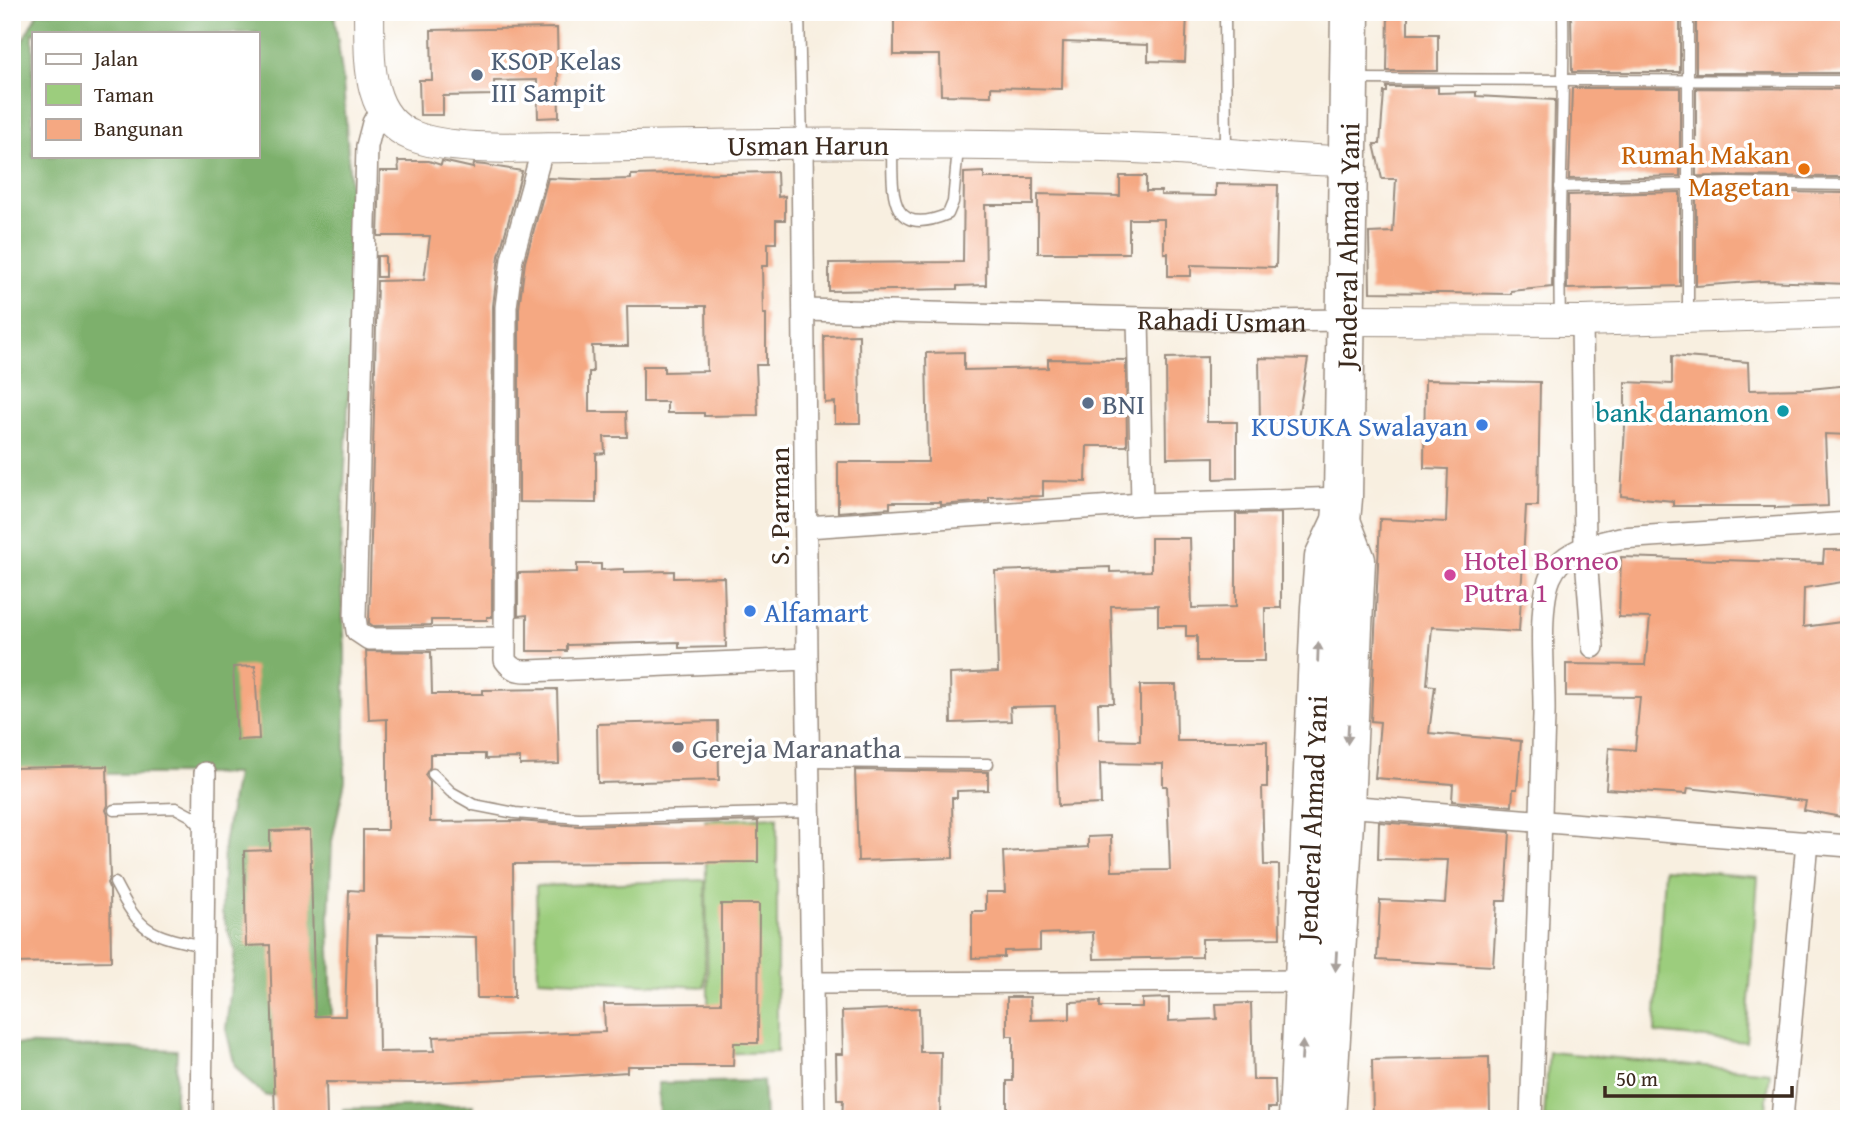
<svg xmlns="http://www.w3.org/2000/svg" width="1861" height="1131" viewBox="0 0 1861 1131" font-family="'Gentium Book Plus',serif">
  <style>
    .green { fill: #9ccd7d; stroke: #6c7c4e; stroke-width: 2 }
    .forest { fill: #7db06c; stroke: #5c6d45; stroke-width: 2; fill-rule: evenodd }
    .building { fill: #f5a882 }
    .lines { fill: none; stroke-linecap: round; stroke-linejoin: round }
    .lane-casing { stroke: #9a8c7f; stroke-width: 13 }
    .street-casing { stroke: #9a8c7f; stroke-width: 24 }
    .secondary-casing { stroke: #9a8c7f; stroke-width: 32 }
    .highway-casing { stroke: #9a8c7f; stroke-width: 41 }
    .lane { stroke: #fff; stroke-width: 10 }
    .street { stroke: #fff; stroke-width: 21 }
    .secondary { stroke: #fff; stroke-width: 30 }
    .highway { stroke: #fff; stroke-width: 38 }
    .oneway { fill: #a79f9a }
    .service-dot { fill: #5c6f8a; stroke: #fff; stroke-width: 2.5 }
    .food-dot { fill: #e8710a; stroke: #fff; stroke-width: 2.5 }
    .culture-dot { fill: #0f9aa8; stroke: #fff; stroke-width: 2.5 }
    .shop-dot { fill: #3f7fe0; stroke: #fff; stroke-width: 2.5 }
    .hotel-dot { fill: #d1479c; stroke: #fff; stroke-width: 2.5 }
    .worship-dot { fill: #6b7280; stroke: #fff; stroke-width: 2.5 }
    .labels { text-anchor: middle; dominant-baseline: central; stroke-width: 7; stroke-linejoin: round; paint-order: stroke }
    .service-label { font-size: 28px; fill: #4e5e75; stroke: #fff; text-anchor: start }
    .street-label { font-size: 28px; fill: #3b2a1e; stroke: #fff }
    .food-label { font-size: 28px; fill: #c56008; stroke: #fff; text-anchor: end }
    .culture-label { font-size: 28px; fill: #0d838f; stroke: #fff; text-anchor: end }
    .shop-label { font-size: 28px; fill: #366cbe; stroke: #fff; text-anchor: end }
    .hotel-label { font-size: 28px; fill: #b23c85; stroke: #fff; text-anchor: start }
    .worship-label { font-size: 28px; fill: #5b616d; stroke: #fff; text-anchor: start }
  </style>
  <rect width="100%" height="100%" fill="#fff"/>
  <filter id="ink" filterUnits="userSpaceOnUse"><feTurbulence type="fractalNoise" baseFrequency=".0143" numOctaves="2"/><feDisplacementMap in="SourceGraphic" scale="14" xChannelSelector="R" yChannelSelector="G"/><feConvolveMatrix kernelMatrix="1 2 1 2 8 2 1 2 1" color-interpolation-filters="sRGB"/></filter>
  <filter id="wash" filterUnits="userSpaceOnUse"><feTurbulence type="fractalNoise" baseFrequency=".00686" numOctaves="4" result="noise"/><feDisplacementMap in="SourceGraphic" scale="28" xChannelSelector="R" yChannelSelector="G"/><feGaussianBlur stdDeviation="1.57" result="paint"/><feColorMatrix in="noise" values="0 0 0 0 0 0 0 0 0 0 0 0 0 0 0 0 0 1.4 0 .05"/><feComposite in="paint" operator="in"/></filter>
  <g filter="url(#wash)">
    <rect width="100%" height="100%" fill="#f8efe0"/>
    <!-- green -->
    <g class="green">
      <polygon points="777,817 777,1052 709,1054 705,820"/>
      <polygon points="1664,869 1758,877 1746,1042 1655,1033"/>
      <polygon points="705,880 705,987 538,979 536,886"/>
      <polygon points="1549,1052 1770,1072 1765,1119 1544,1119"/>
    </g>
    <!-- forest -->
    <g class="forest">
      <path d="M38 12H334L343 81 350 183 352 328 340 567 345 651V781L332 841 329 917 334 1077 319 1090 266 1096 249 1082 235 1066 226 1029 235 951 222 913 224 845 236 774H12V60ZM33 33H257V156H33Z"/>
      <polygon points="12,1044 177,1050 174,1119 12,1119"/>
      <polygon points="763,1081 765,1119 659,1119 658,1083"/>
      <polygon points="473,1105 472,1119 343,1119 343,1109"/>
    </g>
    <g id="blocks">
      <!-- building -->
      <g class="building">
        <polygon points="1187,12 1185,62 1148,61 1148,45 1063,42 1062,89 991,87 991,96 941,95 940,55 894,55 894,13"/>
        <polygon points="1388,12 1408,12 1408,34 1438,34 1438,71 1387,71"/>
        <polygon points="1571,12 1680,12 1680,72 1572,72"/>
        <polygon points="1696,12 1846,12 1847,73 1696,73"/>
        <polygon points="557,28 559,117 538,118 537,80 494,81 494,95 443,96 443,115 420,115 419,80 432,80 431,30"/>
        <polygon points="1387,87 1438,87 1438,93 1476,92 1476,96 1555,100 1552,287 1511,291 1511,294 1370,292 1369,233 1393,232 1396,179 1382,179 1374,144 1380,144 1384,92 1387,92"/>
        <polygon points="1572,88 1680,88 1680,176 1569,179"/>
        <polygon points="1696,88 1847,89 1849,175 1843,175 1844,177 1696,176"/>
        <polygon points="398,161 429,161 441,165 442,161 473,168 474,164 485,165 522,171 499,256 493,306 492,617 487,617 487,620 431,620 431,625 373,626 369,623 377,281 424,280 430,236 378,236 380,171 399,171"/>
        <polygon points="777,172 778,197 785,196 785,220 776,220 776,243 768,243 768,266 762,266 763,314 766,314 766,365 756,365 758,415 704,416 704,413 667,413 667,402 643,402 643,366 664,366 664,372 707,371 706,306 627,306 628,346 592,346 593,372 589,372 589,412 626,412 627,437 604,437 605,453 596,454 596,503 519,502 519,308 525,262 548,178 596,180 631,179 631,175"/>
        <polygon points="984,172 984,178 1033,178 1033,205 985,205 986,285 957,286 957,289 829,291 829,263 963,262 964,173"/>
        <polygon points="1120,176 1146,176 1146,191 1161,191 1161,195 1216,196 1216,184 1278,185 1276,267 1191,265 1191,276 1168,276 1168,253 1164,253 1164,219 1129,219 1129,253 1038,253 1038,194 1120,196"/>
        <polygon points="1729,191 1844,193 1849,284 1764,281 1696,286 1696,192"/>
        <polygon points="1680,192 1680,286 1567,289 1568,195"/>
        <rect x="377" y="256" width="8" height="21"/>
        <polygon points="859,335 860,423 835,423 835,402 825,403 824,336"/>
        <polygon points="964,352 964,370 1048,368 1048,359 1126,360 1127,446 1087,446 1086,482 1043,481 1043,496 989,497 989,501 941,505 941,502 890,502 890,508 838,512 838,462 928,462 926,353"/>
        <polygon points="1672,356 1748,362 1749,390 1810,389 1849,385 1849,435 1825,434 1828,506 1775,508 1775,506 1673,506 1673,501 1621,496 1625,426 1625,382 1672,384"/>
        <polygon points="1207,357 1207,422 1237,422 1237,478 1214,479 1214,457 1167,458 1166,358"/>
        <polygon points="1259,358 1308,359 1297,424 1279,421 1260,424"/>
        <polygon points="1425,380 1540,382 1538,506 1526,506 1519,632 1432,627 1427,685 1435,686 1429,733 1521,741 1517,789 1513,789 1512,806 1452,801 1453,784 1375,778 1380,722 1371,721 1380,519 1446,522 1448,469 1424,468"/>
        <polygon points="1281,513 1281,608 1265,608 1265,661 1197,661 1197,636 1186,636 1186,626 1158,626 1158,605 1111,606 1114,703 1098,703 1099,740 1140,741 1140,685 1176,685 1177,741 1267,741 1267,787 1262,787 1264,865 1279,865 1280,938 1202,939 1202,957 1094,959 1093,932 1040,934 1040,950 1004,951 1004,957 972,958 972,911 986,911 986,892 1005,892 1003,852 1088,847 1088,837 1111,836 1112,871 1170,870 1167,786 1163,786 1163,764 1100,763 1101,804 1058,806 1055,706 1010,707 1011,721 951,723 950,674 998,672 995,571 1110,567 1110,572 1151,571 1151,538 1190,538 1192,608 1236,607 1236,514"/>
        <polygon points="1824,550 1849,550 1849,581 1804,588 1803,627 1849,621 1849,764 1845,764 1841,817 1804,810 1806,801 1688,788 1687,794 1606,789 1609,748 1635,750 1640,697 1566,696 1566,664 1645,665 1650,618 1619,617 1621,557 1823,563"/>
        <polygon points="577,564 601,564 601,570 624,569 624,572 674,571 674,578 724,577 726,647 679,648 679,642 567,645 567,651 527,651 527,615 518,616 518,573 577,572"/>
        <polygon points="366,651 431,652 432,694 483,694 483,690 557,689 559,764 520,765 520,758 485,759 485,754 430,754 430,767 425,775 430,782 430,822 520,821 579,826 758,821 758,862 513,864 514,998 477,998 476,937 377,935 379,1052 434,1051 433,1037 605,1032 604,1004 721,1003 721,904 759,904 758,1043 734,1043 733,1066 627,1066 627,1072 567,1076 421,1083 326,1082 327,1119 275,1119 270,945 246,946 244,851 270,850 270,831 310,830 315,1016 345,1016 349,890 363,891 363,830 387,830 387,719 369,720"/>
        <polygon points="255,666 259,739 237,740 233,667"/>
        <polygon points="718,721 719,780 598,783 597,724"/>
        <polygon points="107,766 108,805 106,810 108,815 110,877 107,883 110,890 111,961 12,963 12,768"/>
        <polygon points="855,770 988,772 988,790 957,791 957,798 952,798 953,858 858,861"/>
        <polygon points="1379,822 1510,832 1506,901 1497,901 1493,966 1377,960 1380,900 1445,903 1448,860 1378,859"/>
        <polygon points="1007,997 1030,997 1031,1020 1070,1019 1070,1002 1100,1001 1100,1007 1142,1007 1142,999 1169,998 1169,1021 1217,1019 1216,1004 1251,1003 1253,1080 1275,1080 1276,1108 1268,1108 1268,1119 1007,1119 1007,1081 1013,1081 1013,1036 1007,1036"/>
        <polygon points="919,1008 920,1052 941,1052 940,1119 842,1119 843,1100 837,1100 836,1054 843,1054 842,1011"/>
        <polygon points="1489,1057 1490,1116 1373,1119 1372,1060"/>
      </g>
    </g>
  </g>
  <g filter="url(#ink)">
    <use href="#blocks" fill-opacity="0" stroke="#9a8c7f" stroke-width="2"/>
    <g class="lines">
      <!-- lane casing -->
      <g class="lane-casing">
        <g id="lane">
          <polyline points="799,12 802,142"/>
          <polyline points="1225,12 1226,150"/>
          <polyline points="1688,12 1688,317"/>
          <polyline points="1355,79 1849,81"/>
          <path d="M892 147C893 188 886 240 948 214L953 202 958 148"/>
          <polyline points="1560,187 1729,183 1849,185"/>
          <path d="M1560 318C1557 216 1565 114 1563 12"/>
          <polyline points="808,762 988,764"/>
          <polyline points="433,774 451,792 474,805 515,813 579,818 809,812"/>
          <polyline points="114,810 176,808 191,816 203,829"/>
          <path d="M115 883C141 933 149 935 203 946"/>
        </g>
      </g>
      <!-- street casing -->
      <g class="street-casing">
        <g id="street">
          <polyline points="381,108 373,123 367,146 355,617 357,631 369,639 504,638"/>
          <polyline points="802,144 807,659 814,1119"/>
          <path d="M543 147 512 259 506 307 505 660C512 670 517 671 529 671L807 659"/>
          <path id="s1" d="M804 310 1269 321 1345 320"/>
          <polyline points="1138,318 1142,504"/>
          <polyline points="1582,321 1585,545 1593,647"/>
          <polyline points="807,527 1142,504 1343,498"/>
          <polyline points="1345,806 1849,846"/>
          <polyline points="812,983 1305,981"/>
          <polyline points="201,1119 205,773"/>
          <path d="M1531 1119C1536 984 1540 850 1544 715 1545 679 1537 610 1550 578 1561 550 1594 544 1620 538L1849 523"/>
          <polyline points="1782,1119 1807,842"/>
        </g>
      </g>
      <!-- secondary casing -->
      <g class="secondary-casing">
        <g id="secondary">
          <path id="s2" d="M369 12C370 55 364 116 413 136 451 152 531 147 574 147 680 146 787 142 893 144 981 145 1070 145 1158 149 1221 152 1284 160 1347 161"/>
          <polyline points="1345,320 1582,321 1849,313"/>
        </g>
      </g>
      <!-- highway casing -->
      <g class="highway-casing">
        <g id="highway">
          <path id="s3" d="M1298 1119 1320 607 1324 557 1341 521 1343 498 1350 12"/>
          <polyline points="1326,1119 1345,806 1356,560 1341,521"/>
        </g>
      </g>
      <!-- lane -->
      <use href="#lane" class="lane"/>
      <!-- street -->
      <use href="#street" class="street"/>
      <!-- secondary -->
      <use href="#secondary" class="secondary"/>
      <!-- highway -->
      <use href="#highway" class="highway"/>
    </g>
    <!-- one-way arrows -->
    <defs><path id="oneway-solid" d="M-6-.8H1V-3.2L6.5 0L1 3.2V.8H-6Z" transform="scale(1.75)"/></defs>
    <g class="oneway">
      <use href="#oneway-solid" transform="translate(1318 652) rotate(-88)"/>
      <use href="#oneway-solid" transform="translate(1348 734) rotate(93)"/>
      <use href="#oneway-solid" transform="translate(1336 961) rotate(93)"/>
      <use href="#oneway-solid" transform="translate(1302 1051) rotate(-87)"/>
    </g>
  </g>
  <!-- markers -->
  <g class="service-dot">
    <circle cx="477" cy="75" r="7"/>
    <circle cx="1088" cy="403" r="7"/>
  </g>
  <circle class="food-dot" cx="1804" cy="169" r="7"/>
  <circle class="culture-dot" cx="1783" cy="411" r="7"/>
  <g class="shop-dot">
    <circle cx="1482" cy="425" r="7"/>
    <circle cx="750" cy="611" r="7"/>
  </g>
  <circle class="hotel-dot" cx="1450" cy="575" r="7"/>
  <circle class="worship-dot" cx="678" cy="747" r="7"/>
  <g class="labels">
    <!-- service labels -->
    <g class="service-label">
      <text x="491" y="59">KSOP Kelas<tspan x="491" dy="32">III Sampit</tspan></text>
      <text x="1102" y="403">BNI</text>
    </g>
    <!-- street labels -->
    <g class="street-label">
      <text stroke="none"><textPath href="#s2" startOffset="537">Usman Harun</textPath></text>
      <text stroke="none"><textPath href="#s3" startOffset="878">Jenderal Ahmad Yani</textPath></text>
      <text stroke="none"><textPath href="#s1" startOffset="418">Rahadi Usman</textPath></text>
      <text transform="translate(778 506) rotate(-90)">S. Parman</text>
      <text stroke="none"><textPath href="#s3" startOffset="301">Jenderal Ahmad Yani</textPath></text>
    </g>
    <!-- food labels -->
    <g class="food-label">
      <text x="1790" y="153">Rumah Makan<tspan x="1790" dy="32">Magetan</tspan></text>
    </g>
    <!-- culture labels -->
    <g class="culture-label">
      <text x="1769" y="411">bank danamon</text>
    </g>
    <!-- shop labels -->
    <g class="shop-label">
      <text x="1468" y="425">KUSUKA Swalayan</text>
      <text x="764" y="611" text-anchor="start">Alfamart</text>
    </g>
    <!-- hotel labels -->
    <g class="hotel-label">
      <text x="1464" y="559">Hotel Borneo<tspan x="1464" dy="32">Putra 1</tspan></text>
    </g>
    <!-- worship labels -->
    <g class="worship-label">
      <text x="692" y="747">Gereja Maranatha</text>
    </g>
  </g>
  <!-- margin -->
  <rect width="1861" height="1131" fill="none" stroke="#fff" stroke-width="42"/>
  <!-- legend -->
  <rect x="32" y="32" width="228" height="126" fill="#ffffff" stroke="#b1aaa5" stroke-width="2"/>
  <rect x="46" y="54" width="35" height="10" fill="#ffffff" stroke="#b1aaa5" stroke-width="2"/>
  <text x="94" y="66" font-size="21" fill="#3b2a1e">Jalan</text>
  <rect x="46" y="84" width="35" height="21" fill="#9ccd7d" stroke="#b1aaa5" stroke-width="2"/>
  <text x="94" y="102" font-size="21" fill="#3b2a1e">Taman</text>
  <rect x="46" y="119" width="35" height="21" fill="#f5a882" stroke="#b1aaa5" stroke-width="2"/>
  <text x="94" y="136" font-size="21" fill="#3b2a1e">Bangunan</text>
  <!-- scale -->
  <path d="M1605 1086v10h187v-10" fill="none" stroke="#3b2a1e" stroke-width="3.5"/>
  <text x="1616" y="1086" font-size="21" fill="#3b2a1e" stroke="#ffffff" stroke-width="5" paint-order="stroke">50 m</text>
</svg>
